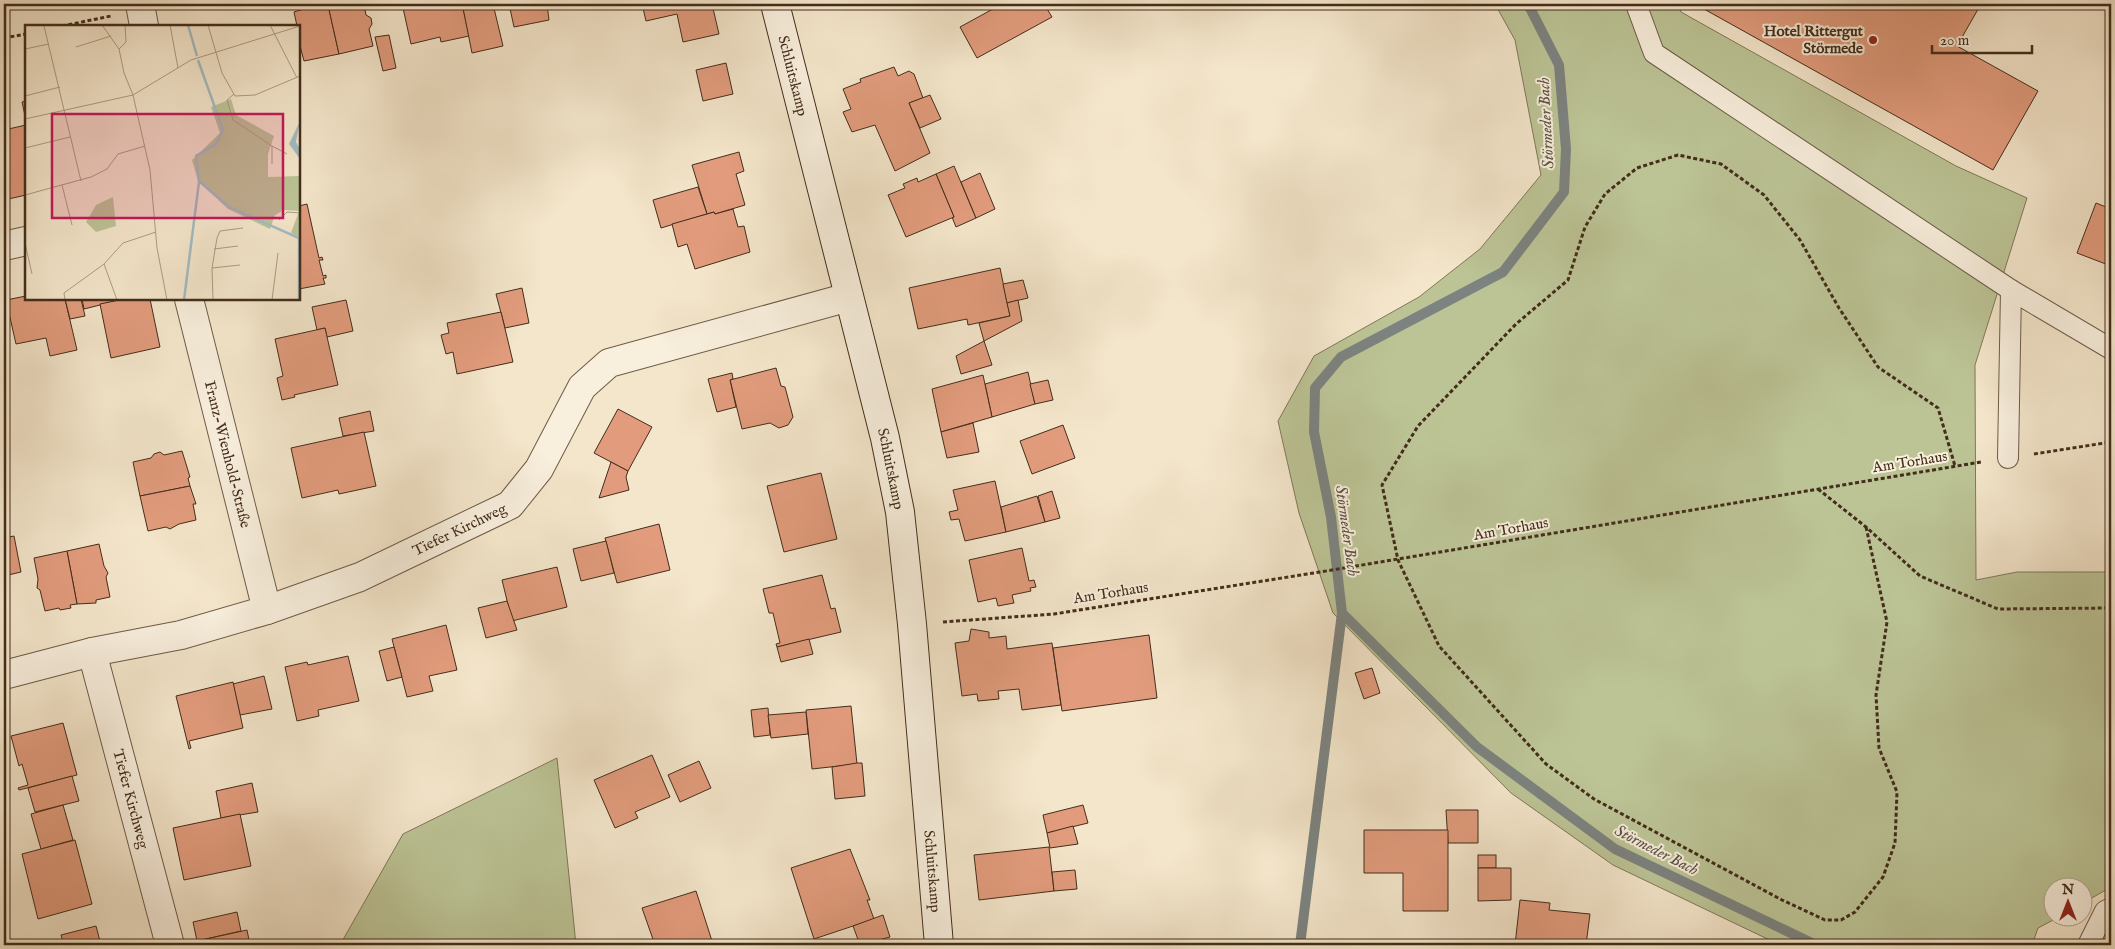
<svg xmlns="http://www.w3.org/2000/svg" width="2115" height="949" viewBox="0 0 2115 949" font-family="'IM FELL English',serif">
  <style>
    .green { fill: #bcc496; stroke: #807858 }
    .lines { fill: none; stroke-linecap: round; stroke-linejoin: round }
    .stream { stroke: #7c8380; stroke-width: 10 }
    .building { fill: #e29c7d; stroke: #432d1b }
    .service-casing { stroke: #6f5b47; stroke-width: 22 }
    .minor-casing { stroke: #6f5b47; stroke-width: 30 }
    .secondary-casing { stroke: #432d1b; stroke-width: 30 }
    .path { stroke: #432d1b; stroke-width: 3; stroke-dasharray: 4 2.5; stroke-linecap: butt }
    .service { stroke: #f8efdd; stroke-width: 20 }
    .minor { stroke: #f8efdd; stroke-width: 28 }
    .secondary { stroke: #f8efdd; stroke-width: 28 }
    .poi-dot { fill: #8f2418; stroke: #f8efdd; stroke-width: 2 }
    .labels { text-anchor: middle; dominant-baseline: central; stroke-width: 4; stroke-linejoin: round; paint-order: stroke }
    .poi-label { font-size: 15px; font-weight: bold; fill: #432d1b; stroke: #f8efdd; text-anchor: end }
    .street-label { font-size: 15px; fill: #432d1b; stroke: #f8efdd }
    .water-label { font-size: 16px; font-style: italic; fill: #5b5145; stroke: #f8efdd }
    .inset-river { fill: none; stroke: #a2bcc3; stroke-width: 2.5 }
    .inset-road { fill: none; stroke: #ad9c85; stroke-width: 1 }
    .view { fill: #c2185b; fill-opacity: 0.15; stroke: #c2185b; stroke-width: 2.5 }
    .inset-edge { fill: none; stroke: #432d1b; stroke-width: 2.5 }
  </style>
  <rect width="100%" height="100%" fill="#f4e6cb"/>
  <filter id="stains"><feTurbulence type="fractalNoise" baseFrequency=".004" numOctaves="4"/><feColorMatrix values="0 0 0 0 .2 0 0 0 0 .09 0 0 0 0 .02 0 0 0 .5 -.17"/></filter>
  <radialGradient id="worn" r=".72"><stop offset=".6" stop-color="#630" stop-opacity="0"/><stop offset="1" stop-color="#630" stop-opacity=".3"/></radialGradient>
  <!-- green -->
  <g class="green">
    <polygon points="1495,4 1678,4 1681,12 1956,166 2027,198 1975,365 1976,580 2017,572 2111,572 2111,887 2083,903 2082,886 2052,886 2052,916 2059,917 2038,928 2032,945 1780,945 1613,865 1511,793 1333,613 1299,513 1278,421 1314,356 1419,297 1480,249 1541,175 1515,40"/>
    <polygon points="557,758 576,945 340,945 403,834"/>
  </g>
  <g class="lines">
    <!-- stream -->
    <g class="stream">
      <polyline points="1528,4 1559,65 1566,149 1564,192 1503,272 1341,357 1315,388 1314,432 1331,517 1342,613 1477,747 1615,849 1816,945"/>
      <polyline points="1300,945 1342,613"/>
    </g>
  </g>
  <!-- building -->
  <g class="building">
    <polygon points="319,4 320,7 328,5 339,54 304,61 299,42 299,26 297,26 294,12"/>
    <polygon points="334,4 364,4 366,15 371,18 372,24 369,29 373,46 339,54 328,5"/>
    <polygon points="400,4 455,4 463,8 469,36 441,42 440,37 411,44 403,8"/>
    <polygon points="486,4 493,4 503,46 472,53 463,8"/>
    <polygon points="509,4 547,4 549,20 514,27"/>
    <polygon points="642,4 712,4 719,34 683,42 677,14 646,21"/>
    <polygon points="1002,4 1044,4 1052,17 977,58 960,27"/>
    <polygon points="1695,4 1981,4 1957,46 2038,91 1993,170"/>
    <polygon points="389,35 396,68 383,71 375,37"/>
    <polygon points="726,63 733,94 703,101 696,70"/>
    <polygon points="894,67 898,76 909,71 914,74 923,98 909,103 930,153 895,171 875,125 852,132 843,112 851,109 843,89 861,82 860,79"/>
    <polygon points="930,95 941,119 920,128 909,103"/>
    <polygon points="26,101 26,120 22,102"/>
    <polygon points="26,125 26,195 4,200 4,130"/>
    <polygon points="739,152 744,171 736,174 745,205 715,214 714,212 707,214 692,165"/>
    <polygon points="954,166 976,218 956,227 952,217 954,217 936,174"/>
    <polygon points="980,173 995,209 976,218 961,182"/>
    <polygon points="936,174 954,217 906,237 888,195 905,188 903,184 917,178 918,182"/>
    <polygon points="698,187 707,214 661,228 653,200"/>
    <polygon points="2096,203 2111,209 2111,266 2077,253"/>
    <polygon points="307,204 319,258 322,257 323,260 319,260 323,276 326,275 326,278 323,278 325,284 299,289 299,206"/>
    <polygon points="733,209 738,227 744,226 750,252 695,269 687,244 678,247 672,224 714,212 715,214"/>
    <polygon points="1000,268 1010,316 968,325 967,319 918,329 909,288"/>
    <polygon points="1023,280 1028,298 1007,303 1003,284"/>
    <polygon points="522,288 529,323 505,328 496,294"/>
    <polygon points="26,296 26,299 65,299 77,350 50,356 46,338 16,344 6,300"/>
    <polygon points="65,299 81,299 85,316 70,319"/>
    <polygon points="82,299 124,299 84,309"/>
    <polygon points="124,299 150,299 160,347 111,358 100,304"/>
    <polygon points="346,300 353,331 327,337 325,328 317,330 312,307"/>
    <polygon points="1018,300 1022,321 984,341 979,323 1010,316 1007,303"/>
    <polygon points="501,312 513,362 457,374 453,352 446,354 441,335 449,333 447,323"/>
    <polygon points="325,328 338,385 294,395 295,397 282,400 277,378 283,376 275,339"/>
    <polygon points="984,341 992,365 961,374 956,356"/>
    <polygon points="776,368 781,386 785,387 793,417 788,425 779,428 770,423 742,429 730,380"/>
    <polygon points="1028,372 1035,404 992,417 985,384"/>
    <polygon points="732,373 733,379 730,380 736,407 717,412 708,379"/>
    <polygon points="983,375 992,417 941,432 932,389"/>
    <polygon points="1048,380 1053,400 1035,404 1030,384"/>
    <polygon points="618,409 652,427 628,471 594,453"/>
    <polygon points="370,411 374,431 343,436 339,418"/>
    <polygon points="973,423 979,452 947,458 941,432"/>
    <polygon points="1063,425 1075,458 1032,474 1020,441"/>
    <polygon points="364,432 376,486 339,494 338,490 302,498 291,448"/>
    <polygon points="182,451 190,477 188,478 190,486 140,496 133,462 151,458 154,454 160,452 164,455"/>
    <polygon points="611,462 628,471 626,477 629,490 599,498"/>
    <polygon points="821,473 837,539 784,552 767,486"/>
    <polygon points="995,481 1006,532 965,541 959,519 951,520 949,512 958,510 953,490"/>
    <polygon points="190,486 196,504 193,504 196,520 179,524 170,529 166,527 148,531 140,496"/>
    <polygon points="1052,491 1060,518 1045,522 1038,496"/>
    <polygon points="1037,496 1045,522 1006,532 1001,507"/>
    <polygon points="659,524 670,570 617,583 605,538"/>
    <polygon points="14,536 21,572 4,576 4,538"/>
    <polygon points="606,541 614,573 581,581 573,549"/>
    <polygon points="99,544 104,566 108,573 106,577 110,597 96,600 96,603 77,604 67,551"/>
    <polygon points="1022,548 1029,581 1034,580 1036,587 1030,588 1031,591 1012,595 1014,603 998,606 996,598 978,602 969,560"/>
    <polygon points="67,551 77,604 70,605 71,608 60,610 59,608 45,611 40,590 37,588 38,579 34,558"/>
    <polygon points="557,567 567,607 512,621 502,580"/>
    <polygon points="822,575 831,609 835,608 841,632 777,647 776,644 780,643 773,613 769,613 763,589"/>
    <polygon points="4,595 9,622 4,623"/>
    <polygon points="507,601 517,630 486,638 478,608"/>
    <polygon points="446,625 457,670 429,676 433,691 407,697 392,639"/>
    <polygon points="971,629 989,632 989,638 1006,636 1007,649 1052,643 1061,705 1022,710 1019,689 998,691 999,699 978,701 977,694 962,696 955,643 969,641"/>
    <polygon points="1149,635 1157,698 1062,711 1053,648"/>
    <polygon points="809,639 813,654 781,662 777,647"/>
    <polygon points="394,647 402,677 387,681 379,651"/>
    <polygon points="348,656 359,701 318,710 319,716 297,721 285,667 307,662 308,665"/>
    <polygon points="1372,668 1380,693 1364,699 1355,673"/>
    <polygon points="264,676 272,709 240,715 233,684"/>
    <polygon points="233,682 243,728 189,741 191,748 189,749 176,696"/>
    <polygon points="851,706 857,764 812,769 806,710"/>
    <polygon points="768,708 770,735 754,737 751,710"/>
    <polygon points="806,712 808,734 771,738 768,715"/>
    <polygon points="63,723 77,775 19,790 18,788 28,785 22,764 19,766 11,736"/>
    <polygon points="652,755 670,797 635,812 638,818 615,828 594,780"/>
    <polygon points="699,761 711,788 680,802 668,775"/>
    <polygon points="857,763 862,763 865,796 835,799 832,767"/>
    <polygon points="72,776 79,801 35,812 28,788"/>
    <polygon points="252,783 258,812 221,818 216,791"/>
    <polygon points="63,805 73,840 41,849 31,814"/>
    <polygon points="1083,805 1088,823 1047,833 1043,815"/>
    <polygon points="1446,810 1478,810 1478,843 1448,843"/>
    <polygon points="240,814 251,866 184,880 173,828"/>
    <polygon points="1073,826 1078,844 1050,848 1047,833"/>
    <polygon points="1364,830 1448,830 1448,911 1403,911 1403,873 1364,873"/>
    <polygon points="75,840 92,904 38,919 22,854"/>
    <polygon points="1049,847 1054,891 979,900 974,855"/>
    <polygon points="850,849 870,900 867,900 874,919 814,939 791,868"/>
    <rect x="1478" y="855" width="18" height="13"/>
    <polygon points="1478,868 1511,868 1511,900 1478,901"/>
    <polygon points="1075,870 1077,889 1054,891 1052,872"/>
    <polygon points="696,891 712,941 699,945 655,945 642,908"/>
    <polygon points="1520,900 1550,903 1549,910 1590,914 1586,945 1515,945"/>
    <polygon points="237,912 241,931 197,941 193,922"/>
    <polygon points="883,915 890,937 860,945 853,926"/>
    <polygon points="96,926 101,945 64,945 61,935"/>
    <polygon points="247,930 250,945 198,945 197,941"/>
  </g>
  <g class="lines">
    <!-- service casing -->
    <g class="service-casing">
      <g id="service">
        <polyline points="1636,4 1654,53 2011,290 2008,458"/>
        <polyline points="2011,290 2111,349"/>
        <polyline points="2088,945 2105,911 2111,908"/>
      </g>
    </g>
    <!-- minor casing -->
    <g class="minor-casing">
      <g id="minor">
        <polyline points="140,4 144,26"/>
        <polyline points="4,246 26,241"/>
        <path id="s1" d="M189 299 267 610"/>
        <path id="s2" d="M92 652 170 945"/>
        <path id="s3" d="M4 675 92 652 181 635 267 610 360 577 510 505 539 469 582 387 609 363 849 297"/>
      </g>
    </g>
    <!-- secondary casing -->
    <g class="secondary-casing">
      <g id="secondary">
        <path id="s4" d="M775 4 885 438 900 512 912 624 939 945"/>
      </g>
    </g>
    <!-- path -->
    <g class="path">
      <polyline points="62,26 111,16"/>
      <polyline points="4,38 26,34"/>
      <polyline points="2034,454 2111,442"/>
      <polyline points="1818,489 1866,527 1920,576 1998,609 2111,608"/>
      <polyline points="1866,527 1887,622 1876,695 1879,748 1897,792 1895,843 1883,877 1855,912 1841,920 1825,920 1782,900 1594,799 1546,764 1439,646 1398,560 1382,485 1418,426 1516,324 1568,280 1585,227 1605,194 1637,168 1678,155 1721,164 1764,195 1800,240 1839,308 1878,367 1938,408 1955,466"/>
      <polyline points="943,622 1054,614 1320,572 1981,462"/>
    </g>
    <!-- service -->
    <use href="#service" class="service"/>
    <!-- minor -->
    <use href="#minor" class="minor"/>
    <!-- secondary -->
    <use href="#secondary" class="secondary"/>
  </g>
  <!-- markers -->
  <circle class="poi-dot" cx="1873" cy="40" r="5"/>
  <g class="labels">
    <!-- poi labels -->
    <g class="poi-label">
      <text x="1863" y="31">Hotel Rittergut<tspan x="1863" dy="17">Störmede</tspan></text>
    </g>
    <!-- street labels -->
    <g class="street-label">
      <text stroke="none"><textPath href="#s4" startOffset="74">Schluitskamp</textPath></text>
      <text stroke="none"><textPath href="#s1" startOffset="160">Franz-Wienhold-Straße</textPath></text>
      <text transform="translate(1910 462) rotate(-9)">Am Torhaus</text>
      <text stroke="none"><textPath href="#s4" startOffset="479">Schluitskamp</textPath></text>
      <text stroke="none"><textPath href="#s3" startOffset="480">Tiefer Kirchweg</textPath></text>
      <text transform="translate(1511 529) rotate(-10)">Am Torhaus</text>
      <text transform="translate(1111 593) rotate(-9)">Am Torhaus</text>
      <text stroke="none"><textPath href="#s2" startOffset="152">Tiefer Kirchweg</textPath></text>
      <text stroke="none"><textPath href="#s4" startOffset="884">Schluitskamp</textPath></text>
    </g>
    <!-- water labels -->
    <g class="water-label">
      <text transform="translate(1547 123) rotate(-93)">Störmeder Bach</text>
      <text transform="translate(1346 531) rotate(82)">Störmeder Bach</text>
      <text transform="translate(1656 851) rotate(27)">Störmeder Bach</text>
    </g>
  </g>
  <!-- overview -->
  <g transform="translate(25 25)">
    <rect width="275" height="275" fill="#f4e6cb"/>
    <path d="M206 74 211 90 249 111 243 129V152L275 151V212L266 208 274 186 259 185 250 190 245 204 203 184 173 156 167 135 195 108 186 82ZM88 172 91 201 71 207 61 197 71 180Z" fill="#bcc496"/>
    <path d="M275 96 271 117 275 124V134L264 119Z" fill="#a2bcc3"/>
    <path class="inset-river" d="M163 0 172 31M173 35 198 105 191 119 171 131 174 156 204 182 274 213V275M159 275 174 157"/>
    <path class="inset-road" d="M77 0 94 24 99 48 108 70M145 0 153 43M183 0 197 48 210 71 230 70 275 51M245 0 272 53M19 1 56 156M51 22 86 11M0 24 24 19M94 24 101 17 100 0M209 69 202 75 208 95 247 121V139M108 70 125 145 132 223 142 275M0 71 35 62M0 94 108 70 166 35 275 1M247 121 262 129M0 123 45 112M37 160 47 200M0 170 66 152 82 144 93 129 120 121M254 195 262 187 275 188M0 218 7 249M189 224 213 221M79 239 92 275M187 243 215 240M40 275 39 268 79 239 98 218 131 207M188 275 187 243 192 213 195 206 218 203M247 275 253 228"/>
    <path class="view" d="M27 89H258V193H27Z"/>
    <rect width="275" height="275" class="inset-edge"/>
  </g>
  <!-- margin -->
  <rect width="2115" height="949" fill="none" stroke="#f4e6cb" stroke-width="20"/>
  <rect x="5" y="5" width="2105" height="939" fill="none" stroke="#432d1b" stroke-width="2.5"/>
  <rect x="10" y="10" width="2095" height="929" fill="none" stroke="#432d1b"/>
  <!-- north arrow -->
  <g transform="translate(2068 902)"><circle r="24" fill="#f8efdd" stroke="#b0a18f"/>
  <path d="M0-4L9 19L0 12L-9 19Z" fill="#8f2418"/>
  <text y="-8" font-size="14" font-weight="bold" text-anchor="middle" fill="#432d1b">N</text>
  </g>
  <!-- scale -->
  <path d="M1932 45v8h100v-8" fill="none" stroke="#432d1b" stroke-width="2.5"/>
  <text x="1940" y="45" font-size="15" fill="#432d1b" stroke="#f8efdd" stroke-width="4" paint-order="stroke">20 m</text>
  <rect width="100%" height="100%" filter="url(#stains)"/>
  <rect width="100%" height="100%" fill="url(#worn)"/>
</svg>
